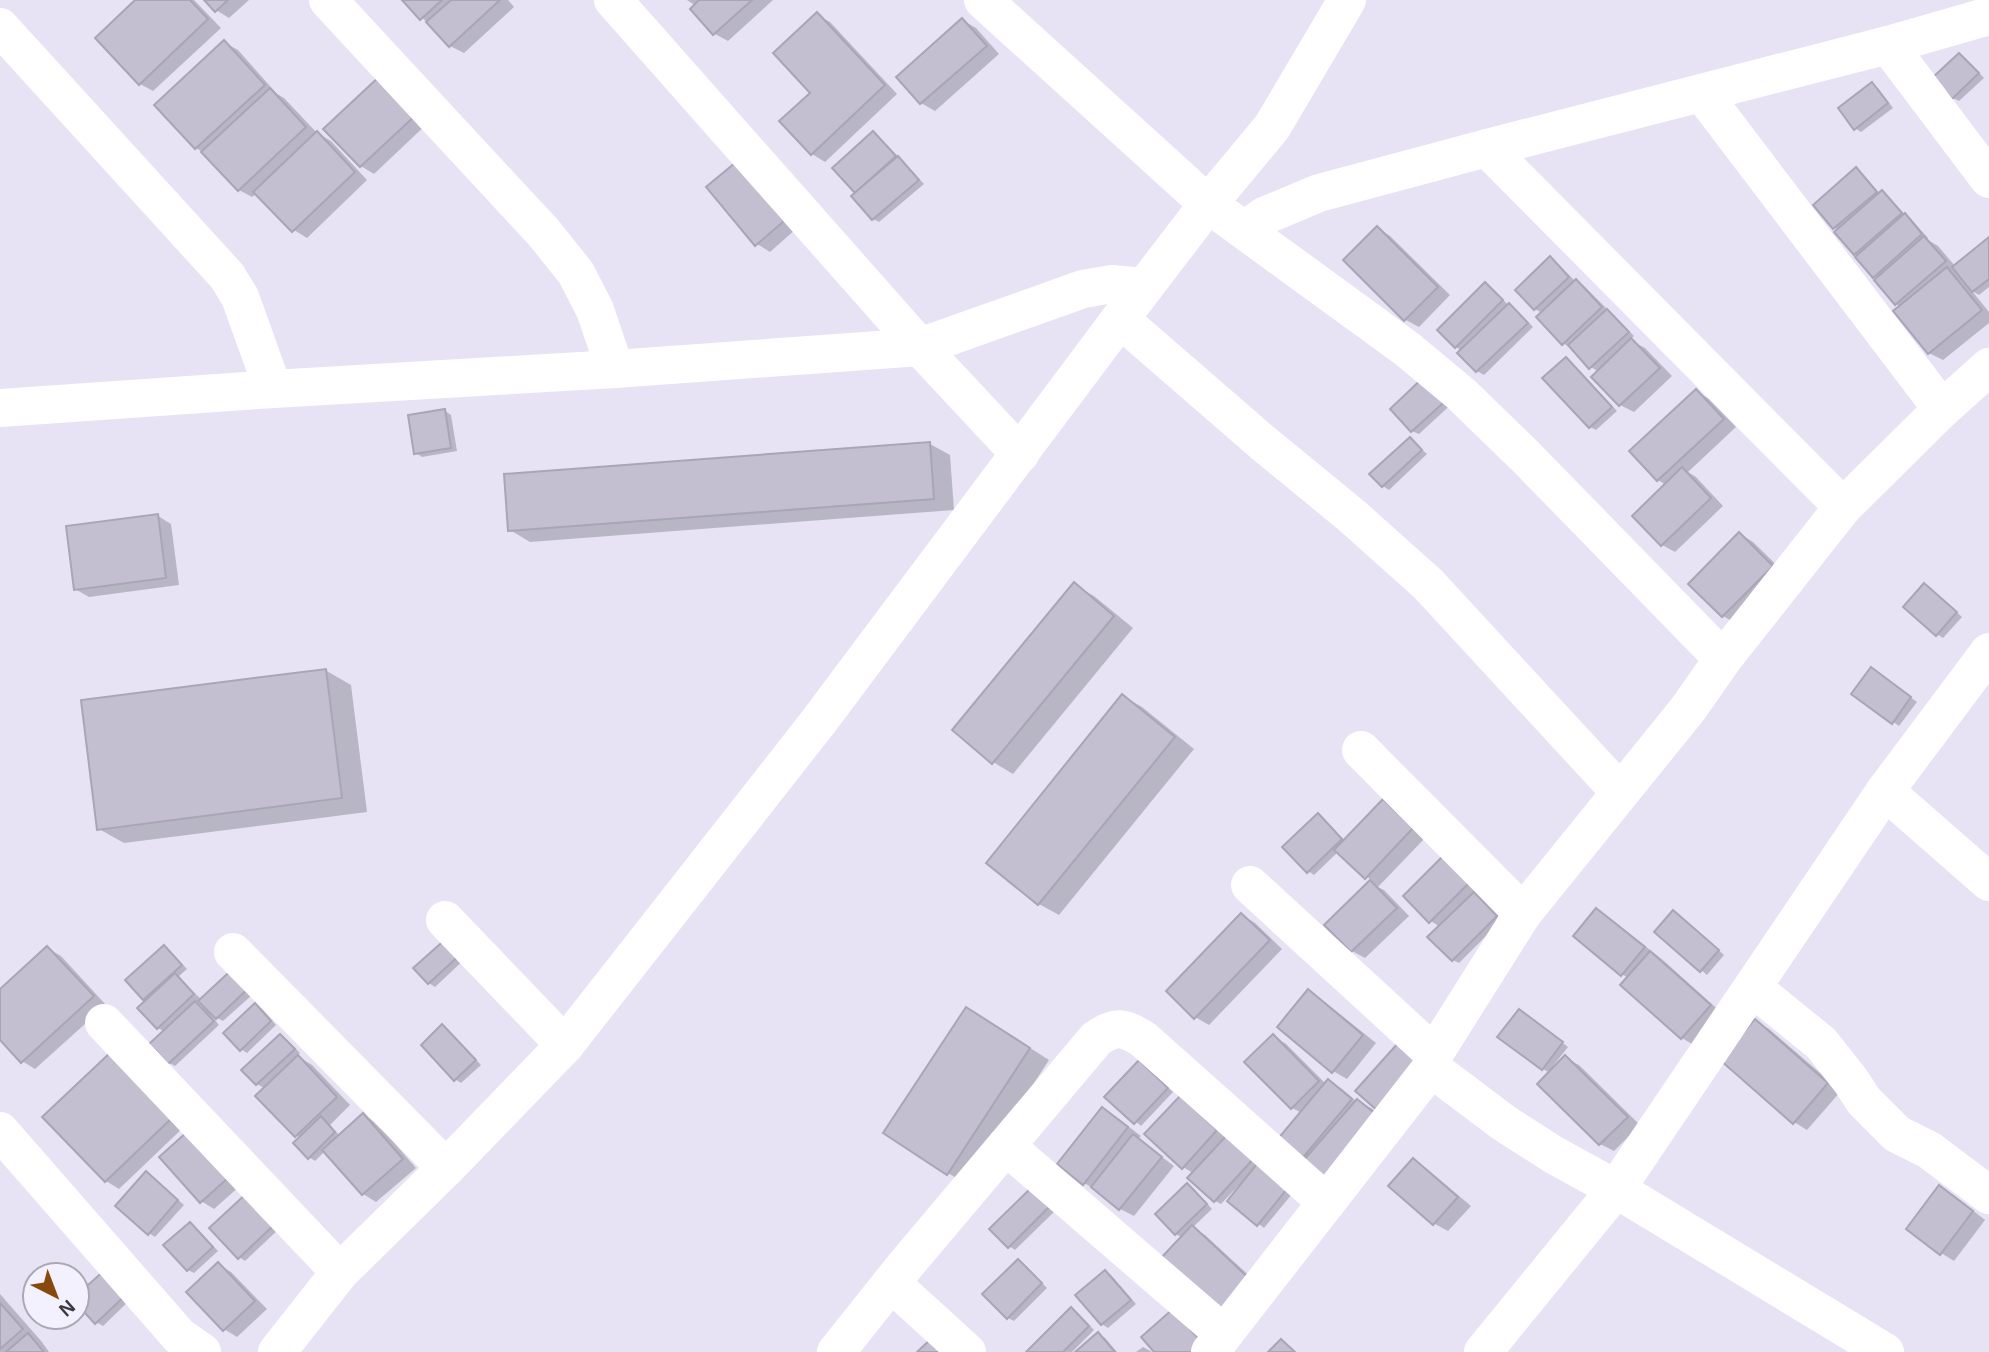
<svg xmlns="http://www.w3.org/2000/svg" width="1989" height="1352" viewBox="0 0 1989 1352" font-family="Helvetica,sans-serif">
  <style>
    .shadow { fill: #0003; fill-rule: evenodd }
    .building { fill: #c4bfd0; stroke: #aaa5b6; stroke-width: 2 }
    .lines { fill: none; stroke-linecap: round; stroke-linejoin: round }
    .street { stroke: #fff; stroke-width: 38 }
  </style>
  <rect width="100%" height="100%" fill="#e7e3f5"/>
  <!-- shadow -->
  <g class="shadow">
    <polygon points="138,0 194,0 221,28 153,91 140,84"/>
    <polygon points="207,0 249,0 229,18 216,10"/>
    <polygon points="405,0 508,0 514,7 464,53 450,46"/>
    <polygon points="687,0 773,0 728,41 715,34 696,6"/>
    <polygon points="817,15 830,22 897,94 825,162 812,154 813,93"/>
    <polygon points="962,20 976,28 999,54 935,111 921,103 899,77"/>
    <polygon points="225,43 238,50 277,94 284,98 317,133 331,141 367,180 307,238 294,230 257,193 252,197 239,190 204,153 196,148"/>
    <polygon points="1959,55 1965,58 1984,78 1959,101 1953,98"/>
    <polygon points="382,77 430,121 374,174 361,166"/>
    <polygon points="1872,84 1878,88 1893,108 1861,132 1855,128"/>
    <polygon points="873,133 879,137 924,184 879,222 873,219 857,193"/>
    <polygon points="735,165 796,229 770,252 757,244"/>
    <polygon points="1856,170 1862,173 1880,194 1882,192 1888,196 1906,216 1911,219 1928,238 1926,239 1938,246 1955,266 1989,239 1989,287 1979,295 1972,291 1989,312 1989,323 1943,360 1929,353 1901,307 1896,304 1876,280 1878,279 1855,253 1839,230 1835,228 1815,205"/>
    <polygon points="1377,228 1390,236 1450,295 1419,327 1406,320 1345,260"/>
    <polygon points="1550,259 1556,262 1576,282 1583,285 1634,336 1630,340 1645,348 1672,376 1634,412 1620,405 1599,372 1591,367 1571,345 1569,347 1563,343 1542,313 1535,309 1517,290"/>
    <polygon points="1485,284 1492,288 1509,306 1516,309 1533,327 1484,375 1477,371 1460,353 1462,351 1456,347"/>
    <polygon points="1566,359 1572,363 1617,411 1596,430 1590,427"/>
    <polygon points="1696,391 1709,399 1736,427 1688,472 1696,477 1723,506 1675,552 1662,545 1666,485 1658,480"/>
    <polygon points="1456,400 1419,434 1412,431 1392,409"/>
    <polygon points="445,411 451,415 457,451 422,457 416,453"/>
    <polygon points="1410,439 1427,454 1389,490 1383,486"/>
    <polygon points="930,444 950,455 954,510 530,542 510,530"/>
    <polygon points="158,516 171,524 179,585 89,597 75,589"/>
    <polygon points="1740,534 1753,542 1786,574 1737,624 1723,616 1691,584"/>
    <polygon points="1074,585 1094,596 1133,628 1013,774 993,762"/>
    <polygon points="1931,589 1962,617 1943,638 1937,634"/>
    <polygon points="325,670 351,685 367,812 124,843 99,829"/>
    <polygon points="1877,673 1917,702 1899,726 1854,694"/>
    <polygon points="1122,696 1142,707 1194,749 1059,915 1039,904 988,862"/>
    <polygon points="1384,801 1426,837 1378,887 1384,890 1409,916 1365,958 1352,951 1326,925 1372,881 1339,851 1314,875 1308,871 1318,816 1324,819 1345,841"/>
    <polygon points="1450,851 1488,884 1477,896 1502,920 1459,963 1453,960 1440,927 1431,921"/>
    <polygon points="1596,910 1610,918 1664,961 1723,1014 1695,1046 1682,1038 1628,978 1622,974"/>
    <polygon points="1242,915 1255,923 1282,949 1209,1025 1195,1017"/>
    <polygon points="1680,916 1724,955 1707,975 1657,932"/>
    <polygon points="448,939 467,957 435,987 429,983 416,968"/>
    <path d="M164 947 170 951 187 969 178 977 202 1000 262 986 223 1021 210 1014 219 1025 175 1066 169 1063 165 1032 158 1028 140 1008 148 1001 144 999ZM199 999 209 1009 208 1010 195 1003Z"/>
    <polygon points="47,948 61,956 106,1005 35,1069 22,1061 0,1038 0,991"/>
    <polygon points="1308,991 1321,999 1376,1043 1347,1079 1333,1071"/>
    <polygon points="256,1005 262,1009 276,1025 247,1053 241,1049"/>
    <polygon points="1526,1014 1568,1047 1553,1066 1555,1068 1565,1058 1579,1065 1640,1125 1614,1151 1600,1144 1540,1084 1550,1073 1543,1069"/>
    <polygon points="986,1020 1049,1060 968,1185 948,1173"/>
    <polygon points="1756,1022 1769,1029 1841,1091 1807,1130 1794,1122"/>
    <polygon points="442,1026 448,1030 481,1065 461,1083 455,1079"/>
    <polygon points="280,1036 286,1039 300,1053 297,1056 312,1065 350,1105 330,1125 340,1136 363,1115 377,1123 416,1168 376,1202 363,1194 325,1151 315,1161 309,1157 300,1138 258,1096 266,1089 257,1084"/>
    <polygon points="1273,1036 1286,1044 1326,1084 1329,1081 1342,1089 1357,1102 1371,1108 1394,1128 1341,1189 1279,1141 1302,1113 1292,1108 1247,1062"/>
    <polygon points="113,1053 187,1124 119,1189 106,1181"/>
    <polygon points="1145,1066 1173,1092 1141,1126 1107,1096"/>
    <polygon points="1181,1098 1292,1194 1264,1228 1229,1201 1240,1188 1238,1186 1221,1204 1215,1201 1193,1173 1183,1167"/>
    <polygon points="1102,1109 1116,1117 1141,1136 1138,1139 1174,1166 1134,1216 1120,1209 1098,1191 1084,1183 1059,1164"/>
    <polygon points="187,1135 240,1186 214,1209 201,1201"/>
    <polygon points="1413,1160 1426,1168 1471,1206 1448,1231 1435,1224 1391,1185"/>
    <polygon points="152,1177 184,1205 155,1237 149,1233"/>
    <polygon points="1188,1186 1194,1189 1212,1209 1192,1228 1205,1235 1268,1293 1176,1234"/>
    <polygon points="1939,1188 1953,1195 1985,1220 1954,1261 1941,1253"/>
    <polygon points="1038,1192 1056,1210 1015,1250 1009,1246"/>
    <polygon points="248,1195 281,1227 245,1261 239,1257"/>
    <polygon points="190,1224 196,1228 218,1251 194,1273 188,1270"/>
    <polygon points="1018,1261 1024,1264 1047,1288 1014,1321 1008,1318"/>
    <polygon points="218,1264 231,1272 267,1309 237,1337 224,1329"/>
    <polygon points="1105,1272 1111,1275 1136,1304 1108,1328 1102,1324 1077,1296"/>
    <polygon points="0,1294 42,1342 49,1352 0,1352"/>
    <polygon points="134,1296 103,1326 96,1322 77,1302 77,1298"/>
    <polygon points="1072,1310 1078,1313 1094,1330 1072,1352 1029,1352"/>
    <polygon points="1098,1334 1105,1338 1117,1352 1078,1352"/>
    <polygon points="1143,1347 1152,1352 1136,1352"/>
  </g>
  <!-- building -->
  <g class="building">
    <polygon points="135,0 190,0 208,19 139,85 95,38"/>
    <polygon points="204,0 228,0 215,12"/>
    <polygon points="402,0 442,0 420,20"/>
    <polygon points="451,0 500,0 449,47 426,22"/>
    <polygon points="699,0 752,0 713,35 690,9"/>
    <polygon points="817,12 885,85 811,155 779,121 810,93 773,53"/>
    <polygon points="962,18 987,46 920,104 896,77"/>
    <polygon points="224,40 265,85 195,149 154,105"/>
    <polygon points="1959,53 1979,73 1952,99 1932,78"/>
    <polygon points="381,75 418,113 360,167 323,129"/>
    <polygon points="1872,82 1888,103 1854,130 1838,108"/>
    <polygon points="270,88 306,127 238,191 201,152"/>
    <polygon points="317,131 355,172 292,232 253,192"/>
    <polygon points="873,131 896,156 855,193 832,168"/>
    <polygon points="898,156 919,180 872,220 851,196"/>
    <polygon points="735,163 784,221 755,246 706,187"/>
    <polygon points="1856,167 1877,192 1833,229 1813,205"/>
    <polygon points="1882,190 1902,213 1854,255 1834,232"/>
    <polygon points="1905,213 1922,234 1873,278 1855,257"/>
    <polygon points="1377,226 1438,287 1404,321 1343,260"/>
    <polygon points="1924,236 1946,261 1895,305 1874,280"/>
    <polygon points="1989,237 1989,279 1972,292 1952,267"/>
    <polygon points="1550,256 1569,277 1534,310 1515,290"/>
    <polygon points="1947,267 1982,310 1928,354 1893,311"/>
    <polygon points="1576,279 1602,307 1562,345 1536,317"/>
    <polygon points="1485,282 1503,300 1455,348 1437,330"/>
    <polygon points="1509,303 1528,323 1476,372 1457,353"/>
    <polygon points="1607,309 1629,332 1589,369 1568,345"/>
    <polygon points="1631,338 1660,368 1619,406 1591,377"/>
    <polygon points="1566,357 1612,407 1589,428 1542,378"/>
    <polygon points="1429,372 1451,396 1411,432 1390,409"/>
    <polygon points="1696,389 1724,419 1657,481 1629,451"/>
    <polygon points="445,409 451,448 414,454 408,415"/>
    <polygon points="1410,437 1422,450 1382,487 1369,474"/>
    <polygon points="930,442 934,499 508,531 504,474"/>
    <polygon points="1682,467 1711,498 1661,546 1632,516"/>
    <polygon points="158,514 166,578 74,590 66,526"/>
    <polygon points="1739,532 1773,566 1722,617 1688,584"/>
    <polygon points="1074,582 1114,616 992,764 952,730"/>
    <polygon points="1924,583 1957,612 1936,636 1903,607"/>
    <polygon points="1871,667 1911,697 1892,724 1851,694"/>
    <polygon points="326,669 342,798 97,830 81,700"/>
    <polygon points="1122,694 1175,737 1038,905 986,863"/>
    <polygon points="1383,799 1413,828 1365,879 1334,850"/>
    <polygon points="1318,813 1342,839 1307,873 1282,847"/>
    <polygon points="1450,849 1476,876 1429,923 1403,896"/>
    <polygon points="1370,880 1397,908 1351,952 1324,925"/>
    <polygon points="1474,892 1497,916 1452,961 1427,937"/>
    <polygon points="1596,908 1645,947 1621,976 1573,936"/>
    <polygon points="1673,910 1719,950 1700,972 1654,932"/>
    <polygon points="1241,913 1270,940 1194,1019 1166,991"/>
    <polygon points="448,937 462,953 428,984 413,968"/>
    <polygon points="164,945 182,965 143,1000 125,980"/>
    <polygon points="47,946 94,996 21,1063 0,1040 0,989"/>
    <polygon points="1650,951 1711,1005 1681,1039 1620,985"/>
    <polygon points="239,963 256,981 216,1019 198,1001"/>
    <polygon points="175,973 194,994 157,1029 137,1008"/>
    <polygon points="1308,989 1363,1035 1332,1073 1277,1027"/>
    <polygon points="195,1001 214,1021 168,1064 149,1044"/>
    <polygon points="255,1003 271,1021 240,1051 223,1033"/>
    <polygon points="966,1007 1030,1048 947,1175 883,1133"/>
    <polygon points="1519,1009 1563,1042 1542,1070 1497,1037"/>
    <polygon points="1755,1019 1828,1083 1793,1124 1720,1060"/>
    <polygon points="442,1024 476,1060 454,1081 421,1045"/>
    <polygon points="280,1034 295,1049 256,1085 241,1070"/>
    <polygon points="1273,1034 1319,1081 1291,1109 1244,1062"/>
    <polygon points="1399,1042 1424,1064 1379,1112 1355,1091"/>
    <polygon points="112,1051 174,1116 105,1182 42,1117"/>
    <polygon points="298,1055 337,1097 295,1137 255,1096"/>
    <polygon points="1565,1055 1628,1117 1599,1145 1537,1084"/>
    <polygon points="1139,1060 1168,1088 1134,1124 1104,1097"/>
    <polygon points="1328,1079 1352,1099 1300,1161 1276,1141"/>
    <polygon points="1180,1096 1217,1130 1182,1169 1144,1134"/>
    <polygon points="1357,1099 1382,1119 1326,1183 1302,1162"/>
    <polygon points="1102,1107 1128,1127 1083,1185 1057,1164"/>
    <polygon points="363,1113 403,1159 362,1195 322,1150"/>
    <polygon points="321,1116 335,1132 308,1159 293,1143"/>
    <polygon points="187,1132 228,1178 200,1203 159,1157"/>
    <polygon points="1229,1133 1255,1157 1214,1202 1187,1178"/>
    <polygon points="1133,1134 1162,1157 1119,1210 1091,1187"/>
    <polygon points="1413,1158 1458,1197 1433,1225 1388,1186"/>
    <polygon points="1257,1164 1287,1189 1257,1226 1227,1201"/>
    <polygon points="146,1171 178,1200 148,1235 115,1206"/>
    <polygon points="1187,1183 1207,1204 1175,1235 1155,1214"/>
    <polygon points="1939,1185 1973,1211 1940,1255 1906,1229"/>
    <polygon points="1032,1187 1051,1205 1008,1248 989,1229"/>
    <polygon points="247,1193 276,1223 238,1259 209,1228"/>
    <polygon points="190,1222 213,1247 187,1271 163,1245"/>
    <polygon points="1192,1225 1255,1284 1224,1317 1161,1258"/>
    <polygon points="1018,1259 1042,1283 1007,1319 982,1294"/>
    <polygon points="218,1262 255,1301 223,1331 186,1292"/>
    <polygon points="107,1268 129,1292 95,1324 77,1304 77,1295"/>
    <polygon points="1105,1270 1131,1300 1101,1325 1075,1295"/>
    <polygon points="0,1303 23,1329 0,1349"/>
    <polygon points="1071,1307 1089,1326 1063,1352 1026,1352"/>
    <polygon points="1173,1309 1202,1343 1192,1352 1154,1352 1141,1337"/>
    <polygon points="1098,1332 1115,1352 1075,1352"/>
    <polygon points="28,1333 44,1352 6,1352"/>
    <polygon points="933,1337 946,1352 917,1352"/>
    <polygon points="1281,1339 1295,1352 1268,1352"/>
  </g>
  <g class="lines">
    <!-- street -->
    <g class="street">
      <polyline points="328,0 544,233 576,273 595,310 615,369"/>
      <polyline points="613,0 920,347 1020,454"/>
      <polyline points="983,0 1208,204 1407,349 1461,394 1525,456 1723,659"/>
      <polyline points="0,27 227,276 240,297 273,389"/>
      <polyline points="1888,45 1989,179"/>
      <polyline points="1702,93 1942,409"/>
      <polyline points="1487,148 1843,507"/>
      <polyline points="1245,230 1264,216 1319,193 1487,148 1888,45 1989,16"/>
      <polyline points="1120,319 1263,443 1352,516 1428,584 1620,792"/>
      <polyline points="0,408 273,389 615,369 920,347 1083,289 1112,284 1144,287"/>
      <polyline points="1361,750 1523,913"/>
      <polyline points="1885,791 1989,882"/>
      <polyline points="1250,885 1434,1054"/>
      <polyline points="445,920 565,1045"/>
      <polyline points="233,952 446,1168"/>
      <polyline points="1753,988 1821,1043 1851,1081 1864,1101 1897,1134 1929,1150 1989,1195"/>
      <polyline points="104,1023 340,1272"/>
      <polyline points="1431,1068 1504,1123 1554,1155 1616,1189 1885,1352"/>
      <polyline points="0,1131 179,1336 202,1352"/>
      <polyline points="1006,1146 1224,1334"/>
      <polyline points="891,1283 967,1352"/>
      <polyline points="277,1352 340,1272 446,1168 565,1045 819,721 1120,319 1208,204 1272,127 1347,0"/>
      <path d="M836 1352 903 1268 1096 1039C1116 1025 1123 1027 1143 1039L1326 1202"/>
      <polyline points="1210,1352 1431,1068 1434,1054 1523,913 1688,709 1723,659 1843,507 1942,409 1989,367"/>
      <polyline points="1483,1352 1616,1189 1885,791 1989,652"/>
    </g>
  </g>
  <!-- north arrow -->
  <g transform="translate(56 1296) rotate(138)"><circle r="33" fill="#f4f1ff" stroke="#aaa8b3" stroke-width="2"/>
  <path d="M0-5L12 26L0 18L-12 26Z" fill="#88490d"/>
  <text y="-10" font-size="19" font-weight="bold" text-anchor="middle" fill="#3c3a41">N</text>
  </g>
</svg>
